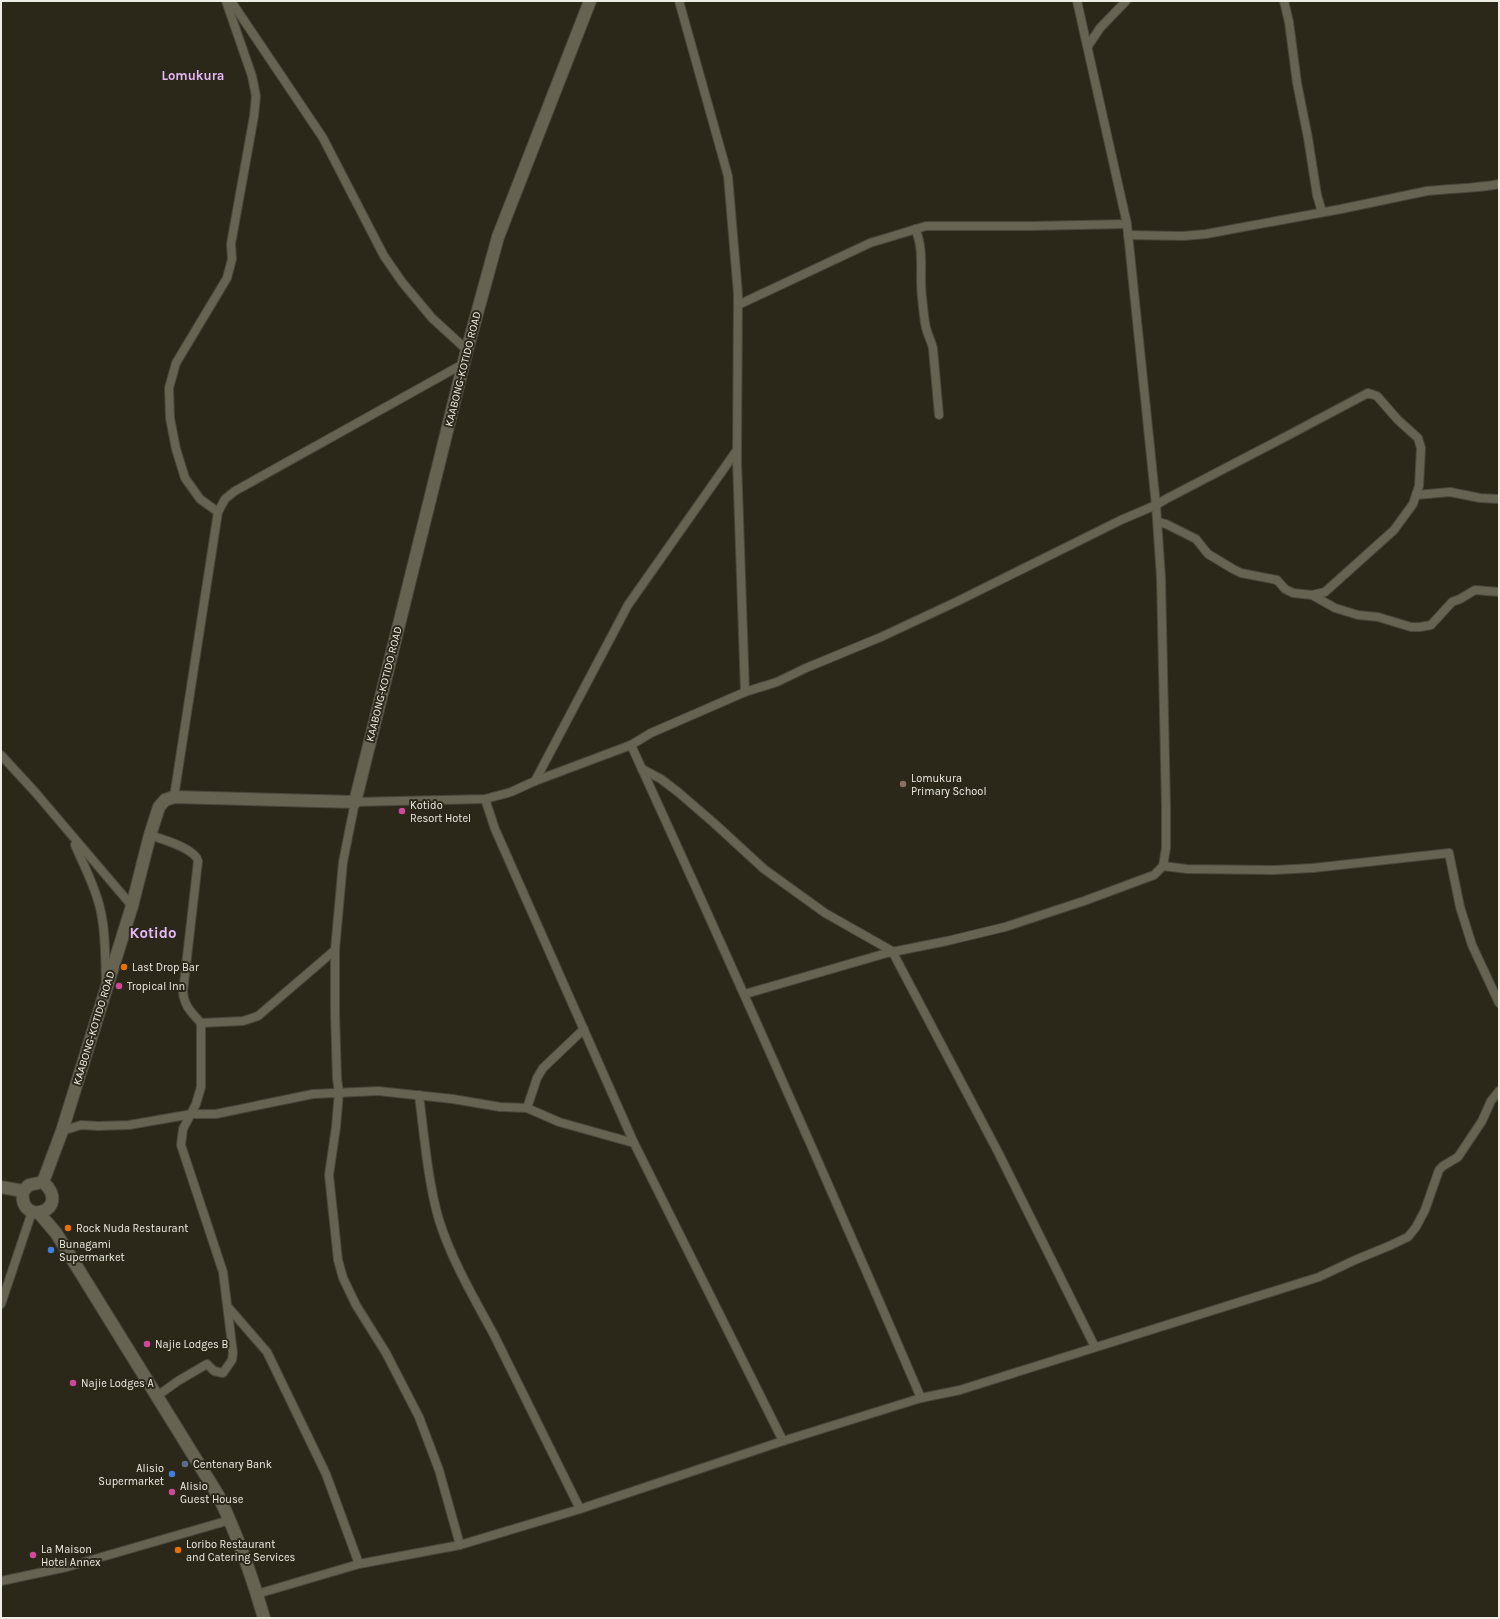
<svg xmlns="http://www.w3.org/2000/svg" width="1500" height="1619" viewBox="0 0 1500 1619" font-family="Karla,sans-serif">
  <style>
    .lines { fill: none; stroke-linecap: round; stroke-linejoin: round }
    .street-casing { stroke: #49463b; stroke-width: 10 }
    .secondary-casing { stroke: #49463b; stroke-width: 14 }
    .street { stroke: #666353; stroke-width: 8 }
    .secondary { stroke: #666353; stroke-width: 12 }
    .education-dot { fill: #8d6e63; stroke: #2b281a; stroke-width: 1.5 }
    .hotel-dot { fill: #d1479c; stroke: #2b281a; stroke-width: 1.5 }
    .food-dot { fill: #e8710a; stroke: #2b281a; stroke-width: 1.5 }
    .shop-dot { fill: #3f7fe0; stroke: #2b281a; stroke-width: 1.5 }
    .service-dot { fill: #5c6f8a; stroke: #2b281a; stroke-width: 1.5 }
    .labels { text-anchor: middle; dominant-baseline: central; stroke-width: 4; stroke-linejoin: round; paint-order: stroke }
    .street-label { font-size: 11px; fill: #efeee4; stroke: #2b281a }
    .poi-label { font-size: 11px; fill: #efeee4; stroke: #2b281a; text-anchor: start }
    .quarter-label { font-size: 13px; font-weight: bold; fill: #e8b9f9; stroke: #2b281a }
    .district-label { font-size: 15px; font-weight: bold; fill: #e8b9f9; stroke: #2b281a }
  </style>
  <rect width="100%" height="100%" fill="#2b281a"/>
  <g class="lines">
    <!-- street casing -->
    <g class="street-casing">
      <g id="street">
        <polyline points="231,1 323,138 384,256 402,282 432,318 467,350"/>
        <polyline points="679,1 728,176 738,294 737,461 745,692"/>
        <polyline points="1284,1 1289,22 1297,83 1308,138 1317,195 1322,212"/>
        <polyline points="1088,46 1100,28 1126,1"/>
        <path d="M915 229C925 249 919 276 922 297 923 308 924 318 926 328 928 336 932 342 933 349L939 415"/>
        <path d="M1128 235 1183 236 1206 234 1341 209 1427 191C1451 188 1475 189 1499 184"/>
        <polyline points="738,305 870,243 926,226 1032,226 1127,224"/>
        <polyline points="1416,495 1450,492 1480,498 1499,499"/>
        <polyline points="218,512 200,499 185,478 176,449 170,418 169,388 176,363 227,278 232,259 231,244 254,116 256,96 252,76 226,1"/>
        <polyline points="1312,595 1335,608 1358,615 1378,617 1411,627 1420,627 1431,625 1452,602 1460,599 1475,590 1499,592"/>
        <path d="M631 745C730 961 827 1179 921 1398"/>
        <polyline points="1,755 35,792 132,906"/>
        <polyline points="642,769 661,779 678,792 715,824 764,869 825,913 892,951 998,1152 1095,1347"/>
        <polyline points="535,781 628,605 737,450"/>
        <polyline points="174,797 218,512 225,499 235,491 463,364"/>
        <polyline points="485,799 495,829 634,1143 783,1441"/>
        <path d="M150 835C161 839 195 848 198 861L183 992C184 1006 192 1013 201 1023V1087L196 1104 183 1129 181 1145 223 1272 233 1353 232 1360 223 1373 214 1371 207 1364 178 1381 157 1396"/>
        <path d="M75 845C84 866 95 886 100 908 106 932 105 958 106 982"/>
        <polyline points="1163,866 1187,869 1274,870 1313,868 1449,853 1460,907 1472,945 1499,1003"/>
        <polyline points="745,994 887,953 947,941 1005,927 1084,901 1154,875 1163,866 1166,848 1166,806 1161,578 1156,505 1127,224 1077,1"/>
        <polyline points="201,1023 243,1021 258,1016 335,950"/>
        <path d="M419 1095C424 1134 428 1183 439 1220 452 1261 474 1298 494 1335 523 1393 551 1451 580 1509"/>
        <polyline points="527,1108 537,1078 543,1068 584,1029"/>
        <polyline points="62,1131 81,1125 98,1126 129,1125 192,1114 216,1114 313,1094 378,1091 453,1099 500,1107 527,1108 559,1122 634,1143"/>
        <polyline points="1,1304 32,1212"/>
        <polyline points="228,1307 267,1352 326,1474 359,1564"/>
        <polyline points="460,1545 439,1470 419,1417 386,1353 356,1305 343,1278 338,1260 329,1175 336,1127 339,1092 337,1079 335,1012 335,950 343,862 355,802 485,799 511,792 535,781 631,745 651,733 745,692 777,682 806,668 881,637 958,601 1121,520 1156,505 1166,499 1285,437 1368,393 1377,396 1398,420 1418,438 1421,448 1419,486 1413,504 1394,530 1325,592 1312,595 1293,593 1285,589 1277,580 1241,573 1233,569 1208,554 1196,539 1166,524 1158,522"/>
        <polyline points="1,1581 67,1567 230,1520"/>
        <polyline points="257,1594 359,1564 460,1545 580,1509 783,1441 921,1398 960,1390 1319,1277 1355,1260 1389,1246 1408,1237 1416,1227 1425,1210 1439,1170 1443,1166 1458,1157 1482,1121 1491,1101 1499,1091"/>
      </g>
    </g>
    <!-- secondary casing -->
    <g class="secondary-casing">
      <g id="secondary">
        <polyline points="43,1182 62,1131 132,906 150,835 159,807 165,800 174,797 355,802 467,350 498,237 590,1"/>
        <path d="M43 1182C74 1210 18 1229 23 1191L29 1185Z"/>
        <polyline points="1,1187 23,1191"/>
        <path d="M39 1213 56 1233 218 1495C237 1534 252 1576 264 1618"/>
      </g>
    </g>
    <!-- street -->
    <use href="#street" class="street"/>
    <!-- secondary -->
    <use href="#secondary" class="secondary"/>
  </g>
  <!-- markers -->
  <circle class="education-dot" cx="903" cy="784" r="4"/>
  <g class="hotel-dot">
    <circle cx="402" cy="811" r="4"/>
    <circle cx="119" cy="986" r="4"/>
    <circle cx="147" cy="1344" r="4"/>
    <circle cx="73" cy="1383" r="4"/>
    <circle cx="172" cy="1492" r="4"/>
    <circle cx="33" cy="1555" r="4"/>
  </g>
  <g class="food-dot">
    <circle cx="124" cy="967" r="4"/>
    <circle cx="68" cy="1228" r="4"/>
    <circle cx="178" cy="1550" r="4"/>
  </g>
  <g class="shop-dot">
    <circle cx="51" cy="1250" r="4"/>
    <circle cx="172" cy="1474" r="4"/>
  </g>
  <circle class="service-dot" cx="185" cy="1464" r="4"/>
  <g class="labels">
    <!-- street labels -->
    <g class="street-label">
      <text transform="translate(463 369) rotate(-76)">KAABONG-KOTIDO ROAD</text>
      <text transform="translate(384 684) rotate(-76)">KAABONG-KOTIDO ROAD</text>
      <text transform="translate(94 1028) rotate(-73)">KAABONG-KOTIDO ROAD</text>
    </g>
    <!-- poi labels -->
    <g class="poi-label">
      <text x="911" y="778">Lomukura<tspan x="911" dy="13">Primary School</tspan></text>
      <text x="410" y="805">Kotido<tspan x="410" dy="13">Resort Hotel</tspan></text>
      <text x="132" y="967">Last Drop Bar</text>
      <text x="127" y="986">Tropical Inn</text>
      <text x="76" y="1228">Rock Nuda Restaurant</text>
      <text x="59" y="1244">Bunagami<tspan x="59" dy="13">Supermarket</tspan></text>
      <text x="155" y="1344">Najie Lodges B</text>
      <text x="81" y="1383">Najie Lodges A</text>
      <text x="193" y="1464">Centenary Bank</text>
      <text x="164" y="1468" text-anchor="end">Alisio<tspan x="164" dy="13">Supermarket</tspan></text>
      <text x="180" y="1486">Alisio<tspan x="180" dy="13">Guest House</tspan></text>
      <text x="186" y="1544">Loribo Restaurant<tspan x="186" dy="13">and Catering Services</tspan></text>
      <text x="41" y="1549">La Maison<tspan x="41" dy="13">Hotel Annex</tspan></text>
    </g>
    <!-- quarter labels -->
    <g class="quarter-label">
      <text x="193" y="75">Lomukura</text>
    </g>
    <!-- district labels -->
    <g class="district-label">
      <text x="153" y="933">Kotido</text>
    </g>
  </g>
  <!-- border -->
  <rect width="1500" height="1619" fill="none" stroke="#efeee4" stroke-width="4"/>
</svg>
